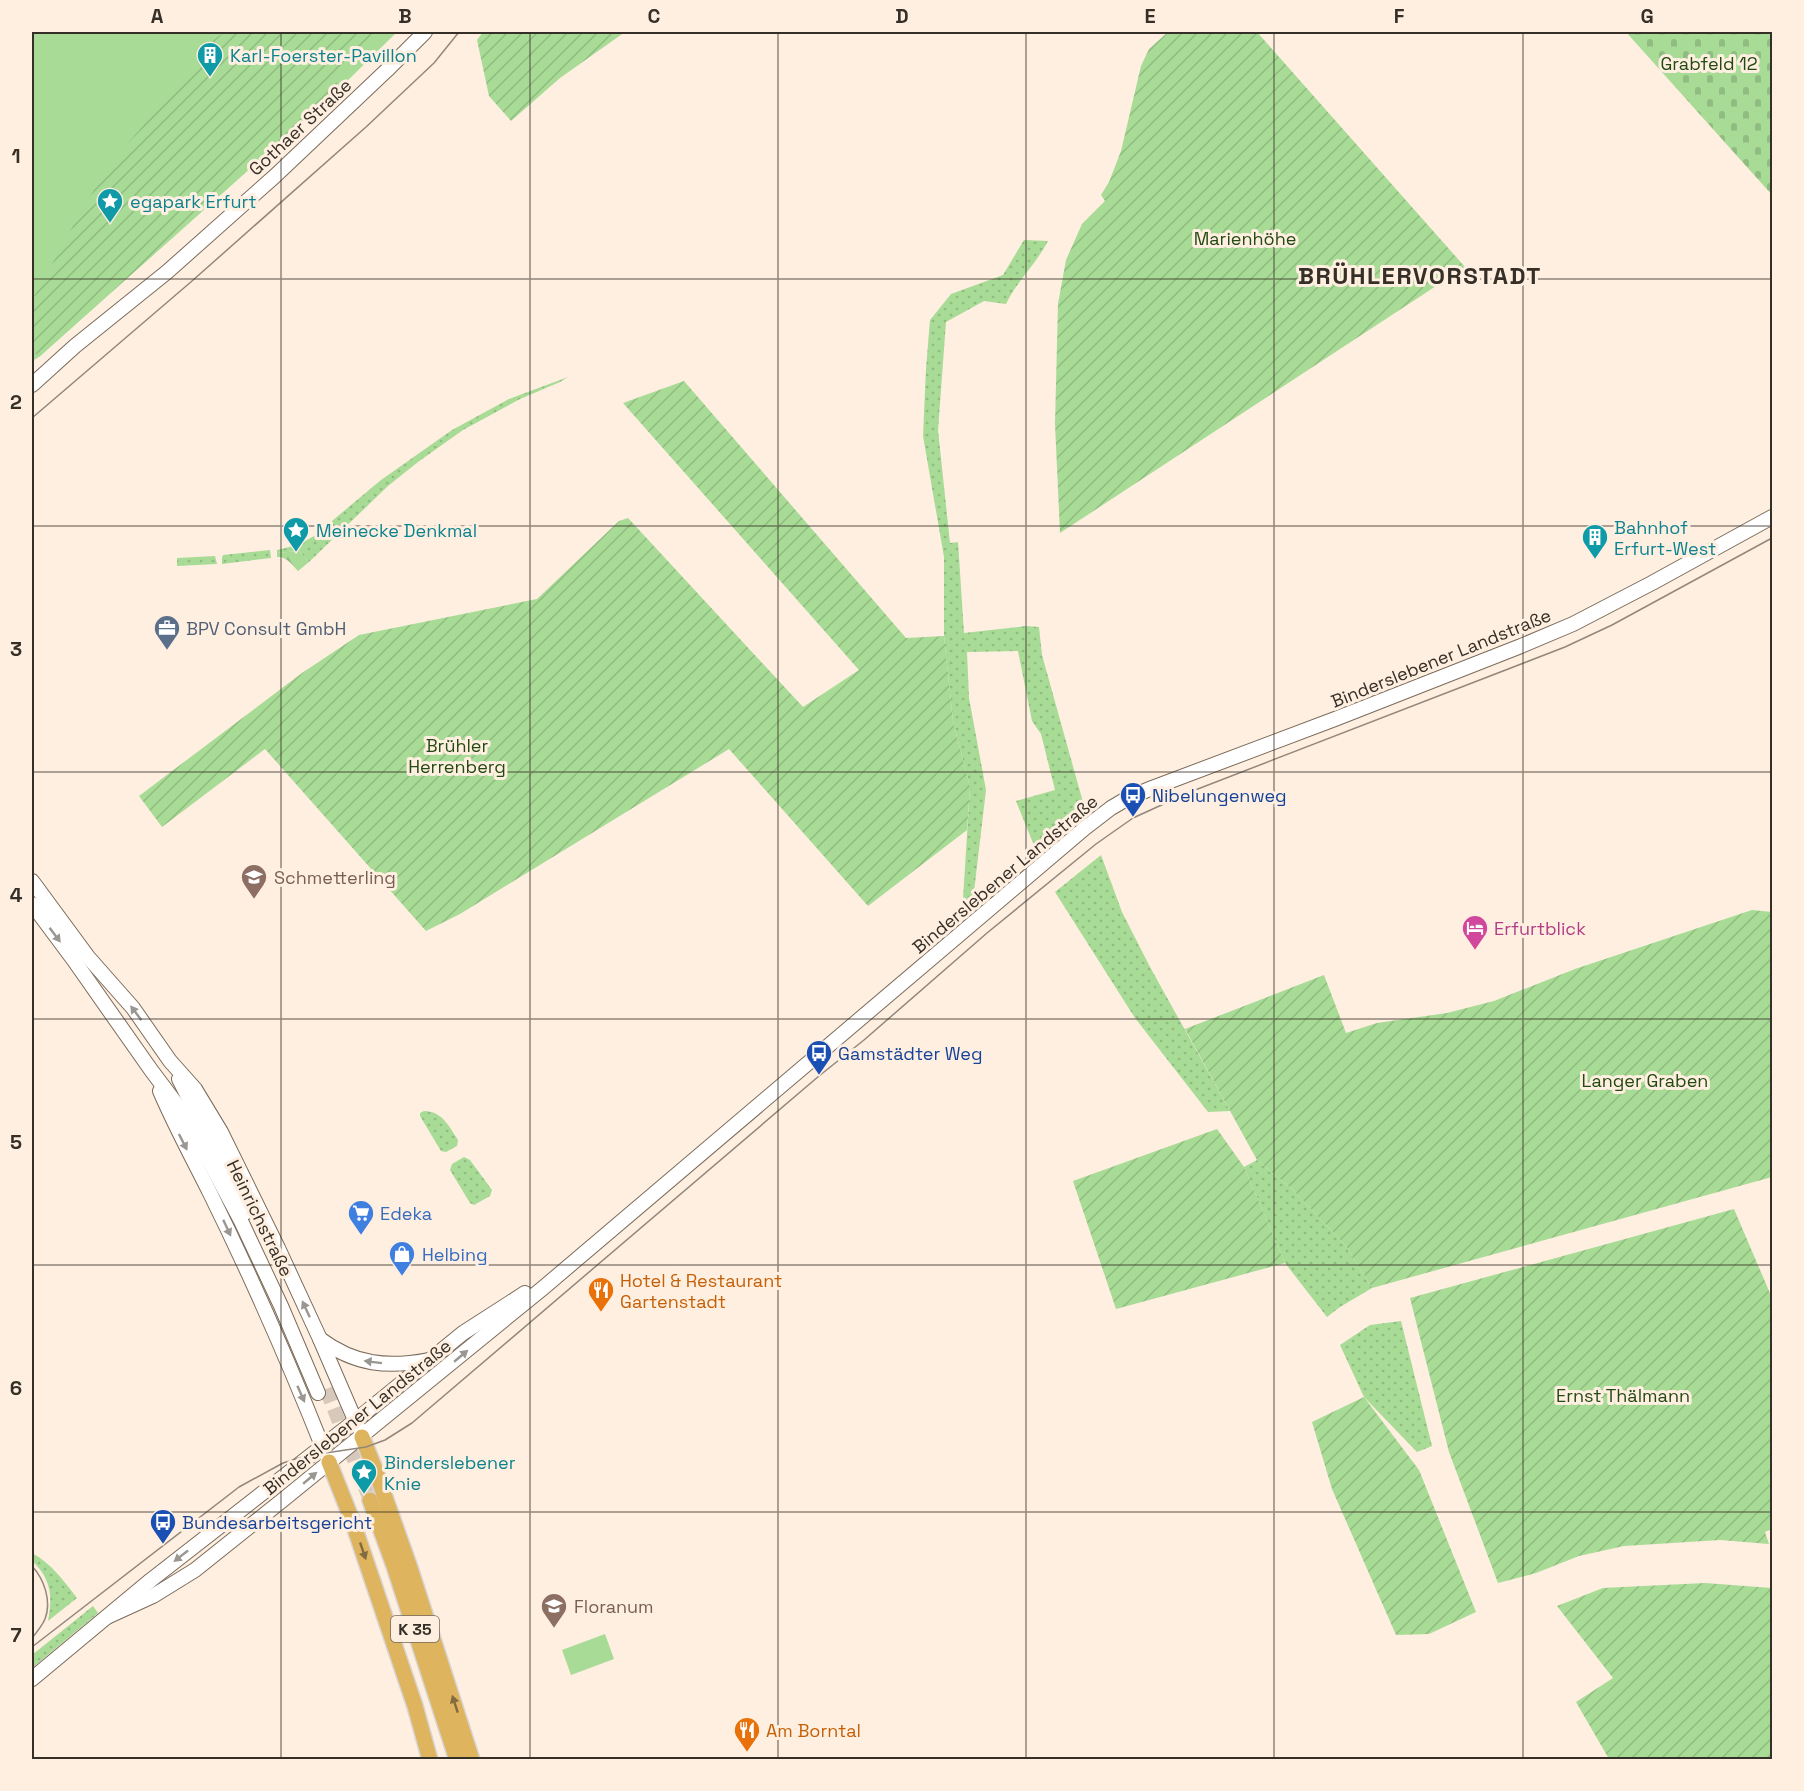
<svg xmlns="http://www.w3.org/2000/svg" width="1804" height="1791" viewBox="0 0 1804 1791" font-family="'Space Grotesk',sans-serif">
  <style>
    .grass { fill: url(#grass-dots) }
    .forest { fill: url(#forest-firs) }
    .cemetery { fill: url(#cemetery-stones) }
    .park { fill: #a7db96 }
    .garden { fill: url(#garden-furrows) }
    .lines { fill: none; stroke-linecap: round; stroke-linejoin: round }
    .secondary-tunnel { stroke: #d6c9bb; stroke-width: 14; stroke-dasharray: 14 7; stroke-linecap: butt }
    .secondary-casing { stroke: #7b6b5a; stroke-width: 16 }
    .trunk-casing { stroke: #d7d5d4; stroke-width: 18 }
    .secondary { stroke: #fff; stroke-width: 14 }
    .trunk { stroke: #deb45e; stroke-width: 15 }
    .tram { stroke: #92877c; stroke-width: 1.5 }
    .oneway { fill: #9a9793 }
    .oneway2 { fill: #826b40 }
    .grid { fill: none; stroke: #362f27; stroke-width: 1.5; stroke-opacity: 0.55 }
    .labels { text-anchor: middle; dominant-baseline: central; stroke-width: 6; stroke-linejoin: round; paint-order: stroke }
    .shield { fill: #feefe0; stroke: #72695e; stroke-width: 1.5 }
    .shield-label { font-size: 16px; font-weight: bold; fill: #362f27 }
    .culture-label { font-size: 18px; fill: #0d838f; stroke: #feefe0; text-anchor: start }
    .park-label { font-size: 18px; fill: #234a12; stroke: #feefe0 }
    .street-label { font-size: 18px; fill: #362f27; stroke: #feefe0 }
    .service-label { font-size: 18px; fill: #4e5e75; stroke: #feefe0; text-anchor: start }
    .transit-label { font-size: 18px; fill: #164399; stroke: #feefe0; text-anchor: start }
    .education-label { font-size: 18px; fill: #785e54; stroke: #feefe0; text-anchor: start }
    .hotel-label { font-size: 18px; fill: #b23c85; stroke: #feefe0; text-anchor: start }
    .shop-label { font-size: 18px; fill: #366cbe; stroke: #feefe0; text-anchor: start }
    .food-label { font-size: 18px; fill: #c56008; stroke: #feefe0; text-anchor: start }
    .district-label { font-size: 24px; font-weight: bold; letter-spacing: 1.5px; fill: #362f27; stroke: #feefe0 }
    .neatline { fill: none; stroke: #362f27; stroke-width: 2 }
    .grid-label { font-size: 20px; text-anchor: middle; font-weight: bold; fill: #362f27 }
  </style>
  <defs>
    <pattern id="grass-dots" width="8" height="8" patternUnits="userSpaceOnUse" patternTransform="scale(1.5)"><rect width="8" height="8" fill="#a7db96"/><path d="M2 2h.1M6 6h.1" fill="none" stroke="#90bc81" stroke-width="1.8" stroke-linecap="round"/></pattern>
    <pattern id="forest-firs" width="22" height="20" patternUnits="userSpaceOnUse" patternTransform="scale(1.5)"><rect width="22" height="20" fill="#a7db96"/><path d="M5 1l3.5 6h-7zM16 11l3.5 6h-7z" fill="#90bc81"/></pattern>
    <pattern id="cemetery-stones" width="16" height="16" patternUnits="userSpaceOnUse" patternTransform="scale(1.5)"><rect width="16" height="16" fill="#a7db96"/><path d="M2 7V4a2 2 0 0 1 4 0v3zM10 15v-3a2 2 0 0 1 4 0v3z" fill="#90bc81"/></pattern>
    <pattern id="garden-furrows" width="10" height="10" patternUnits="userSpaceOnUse" patternTransform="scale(1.5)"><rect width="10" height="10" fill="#a7db96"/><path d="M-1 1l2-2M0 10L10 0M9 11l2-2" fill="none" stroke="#90bc81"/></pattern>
  </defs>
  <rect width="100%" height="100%" fill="#feefe0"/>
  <!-- grass -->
  <g class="grass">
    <path d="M1024 240 1048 241C1036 264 1017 281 1006 304L984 301 946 322 938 430 950 543 958 542 964 633 1026 626 1039 627 1042 655 1086 813 1037 853 1016 801 1055 790 1041 734 1032 721 1018 651 967 652 969 698 986 790 973 900 962 915 970 787 953 721 944 636V557L923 436 926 369 930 320 951 294 1003 275Z"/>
    <polygon points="568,377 560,382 520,399 463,430 418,462 388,486 309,562 299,551 277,553 277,550 298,545 314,536 381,480 452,430 509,399"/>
    <polygon points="270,550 271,558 222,564 222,558 223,555"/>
    <polygon points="215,556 217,564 177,566 177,558"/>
    <polygon points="1101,855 1122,912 1150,967 1230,1111 1208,1112 1135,1018 1055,892"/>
    <path d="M424 1111C442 1111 449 1126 458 1140L457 1146 446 1152 441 1151 420 1116V1113Z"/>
    <polygon points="464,1157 470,1160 492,1190 490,1196 474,1205 470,1203 450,1170 452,1164"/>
    <polygon points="1257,1160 1292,1189 1346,1246 1372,1288 1340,1307 1327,1317 1285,1263 1244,1167"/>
    <polygon points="1401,1321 1432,1446 1417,1452 1364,1397 1340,1345 1370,1325"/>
    <path d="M32 1553C52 1564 63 1580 77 1598L48 1621C53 1597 51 1578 32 1561Z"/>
    <polygon points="93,1606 98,1613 32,1668 32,1655"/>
  </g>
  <!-- forest -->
  <path class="forest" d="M299 551 309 562 298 571C292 565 287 556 277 557V553Z"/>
  <!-- cemetery -->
  <polygon class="cemetery" points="1626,32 1772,32 1772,195"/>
  <!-- park -->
  <g class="park">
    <polygon points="32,32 397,32 338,90 39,357 32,361"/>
    <polygon points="605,1634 614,1659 571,1675 562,1650"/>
  </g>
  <!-- garden -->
  <g class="garden">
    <polygon points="224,32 381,32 335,74 338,90 39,357 32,350 32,300 84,206 111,163 146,122 179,88 210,43"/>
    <polygon points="483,32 625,32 560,78 511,121 489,96 477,40"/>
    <polygon points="1168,32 1257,32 1465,267 1060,533 1055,424 1058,304 1066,260 1082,224 1105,201 1101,195 1109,182 1121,151 1141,66 1149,49"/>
    <polygon points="684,381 906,638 944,636 953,721 970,787 967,830 868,906 729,749 460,914 426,931 265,749 162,827 139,796 302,673 359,635 537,599 619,521 628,518 803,707 859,670 623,403"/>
    <polygon points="1752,910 1772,912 1772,1177 1372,1288 1346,1246 1292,1189 1257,1160 1185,1029 1324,975 1346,1033 1377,1023 1447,1013 1494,1001 1575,969"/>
    <polygon points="1217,1129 1244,1167 1285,1263 1116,1309 1073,1181"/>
    <polygon points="1734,1209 1772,1298 1772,1529 1765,1532 1769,1544 1720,1540 1624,1546 1579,1556 1536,1573 1498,1583 1449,1452 1410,1298"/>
    <polygon points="1364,1397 1419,1470 1476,1612 1429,1634 1396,1635 1332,1489 1312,1422"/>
    <polygon points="1705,1583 1772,1588 1772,1759 1609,1759 1576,1702 1613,1678 1557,1606 1603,1588"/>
  </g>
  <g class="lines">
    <!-- secondary-tunnel -->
    <polyline class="secondary-tunnel" points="326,1389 370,1500"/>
    <!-- secondary casing -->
    <g class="secondary-casing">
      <g id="secondary">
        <polyline points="32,385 75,346 167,272 275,176 387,70 425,32"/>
        <polyline points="32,881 88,957 133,1008 170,1061 195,1089 221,1132 278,1248 320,1339 358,1427"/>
        <polyline points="32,904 73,959 151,1070 184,1114 241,1221 281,1306 318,1393"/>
        <polyline points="179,1079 247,1212"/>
        <path d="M160 1091C175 1126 193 1159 210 1193 252 1278 290 1365 325 1453"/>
        <path d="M320 1339C355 1365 388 1368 429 1360"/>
        <polyline points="107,1617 153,1596 195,1570 284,1499 543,1288 1085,828 1111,808 1128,798 1152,788 1335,719 1521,646 1573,624 1652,583 1772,517"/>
        <polyline points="32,1679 151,1580 355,1421 463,1333 525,1293"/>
      </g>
    </g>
    <!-- trunk casing -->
    <g class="trunk-casing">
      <g id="trunk">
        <polyline points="362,1437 375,1469 410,1568 472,1760"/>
        <polyline points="329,1462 352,1520 415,1706 430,1760"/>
        <polyline points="370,1500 394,1566 457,1760"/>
      </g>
    </g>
    <!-- secondary -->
    <use href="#secondary" class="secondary"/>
    <!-- trunk -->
    <use href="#trunk" class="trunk"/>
    <!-- tram -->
    <g class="tram">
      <polyline points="32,418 192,281 366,127 434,63 459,32"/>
      <path d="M32 1566C44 1579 52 1601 45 1619 42 1626 37 1632 32 1638"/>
      <polyline points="32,1647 239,1487 283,1463 305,1456 366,1447 385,1440 412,1423 819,1076 864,1040 987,933 1096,844 1133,818 1190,792 1565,647 1612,625 1772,538"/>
    </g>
  </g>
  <!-- one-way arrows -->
  <defs><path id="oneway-solid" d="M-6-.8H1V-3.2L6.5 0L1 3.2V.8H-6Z" transform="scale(1.5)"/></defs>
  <g class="oneway">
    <use href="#oneway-solid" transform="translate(55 935) rotate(53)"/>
    <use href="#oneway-solid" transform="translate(136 1013) rotate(-127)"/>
    <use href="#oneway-solid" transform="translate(183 1142) rotate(63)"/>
    <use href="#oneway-solid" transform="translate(227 1228) rotate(65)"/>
    <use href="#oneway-solid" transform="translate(306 1309) rotate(-115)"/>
    <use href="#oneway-solid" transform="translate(461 1356) rotate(-40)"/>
    <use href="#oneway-solid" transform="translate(373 1362) rotate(-173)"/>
    <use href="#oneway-solid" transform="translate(301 1394) rotate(66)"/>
    <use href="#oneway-solid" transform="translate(310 1478) rotate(-40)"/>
    <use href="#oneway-solid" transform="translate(181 1556) rotate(142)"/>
  </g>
  <g class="oneway2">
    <use href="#oneway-solid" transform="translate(363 1551) rotate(71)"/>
    <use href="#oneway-solid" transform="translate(455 1704) rotate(-108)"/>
  </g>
  <!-- grid -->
  <path class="grid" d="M281 32V1760M530 32V1760M778 32V1760M1026 32V1760M1274 32V1760M1523 32V1760M32 279H1772M32 526H1772M32 772H1772M32 1019H1772M32 1265H1772M32 1512H1772"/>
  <!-- icons -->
  <defs>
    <g id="building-pin" transform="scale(1.35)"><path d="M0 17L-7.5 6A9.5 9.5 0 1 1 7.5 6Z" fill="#0f9aa8" stroke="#feefe0"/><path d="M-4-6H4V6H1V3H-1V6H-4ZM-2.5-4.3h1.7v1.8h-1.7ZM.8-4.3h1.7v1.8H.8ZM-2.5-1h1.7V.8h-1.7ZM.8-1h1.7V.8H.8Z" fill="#fff"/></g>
    <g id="sight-pin" transform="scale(1.35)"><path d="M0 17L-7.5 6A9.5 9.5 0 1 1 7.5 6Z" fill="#0f9aa8" stroke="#feefe0"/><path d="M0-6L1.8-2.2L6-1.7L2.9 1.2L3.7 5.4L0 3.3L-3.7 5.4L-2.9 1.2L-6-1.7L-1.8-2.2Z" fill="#fff"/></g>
    <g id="office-pin" transform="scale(1.35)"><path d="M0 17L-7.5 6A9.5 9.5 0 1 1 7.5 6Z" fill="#5c6f8a" stroke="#feefe0"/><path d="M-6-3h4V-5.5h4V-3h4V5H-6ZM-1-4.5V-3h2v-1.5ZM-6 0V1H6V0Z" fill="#fff"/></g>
    <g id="bus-pin" transform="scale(1.35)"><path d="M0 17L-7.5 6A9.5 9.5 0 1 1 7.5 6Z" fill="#1a4fb4" stroke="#feefe0"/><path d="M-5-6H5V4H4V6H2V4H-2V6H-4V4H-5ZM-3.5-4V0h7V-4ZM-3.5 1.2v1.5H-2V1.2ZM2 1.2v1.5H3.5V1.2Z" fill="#fff"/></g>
    <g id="school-pin" transform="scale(1.35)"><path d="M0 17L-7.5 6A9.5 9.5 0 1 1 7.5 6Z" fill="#8d6e63" stroke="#feefe0"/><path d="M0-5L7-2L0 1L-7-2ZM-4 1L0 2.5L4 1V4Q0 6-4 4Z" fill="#fff"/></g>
    <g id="hotel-pin" transform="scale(1.35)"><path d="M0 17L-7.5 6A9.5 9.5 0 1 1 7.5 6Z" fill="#d1479c" stroke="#feefe0"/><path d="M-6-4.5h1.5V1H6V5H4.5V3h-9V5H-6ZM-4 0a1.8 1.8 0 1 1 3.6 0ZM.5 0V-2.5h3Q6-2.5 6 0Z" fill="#fff"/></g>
    <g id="supermarket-pin" transform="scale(1.35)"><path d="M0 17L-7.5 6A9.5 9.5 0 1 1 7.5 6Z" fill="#3f7fe0" stroke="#feefe0"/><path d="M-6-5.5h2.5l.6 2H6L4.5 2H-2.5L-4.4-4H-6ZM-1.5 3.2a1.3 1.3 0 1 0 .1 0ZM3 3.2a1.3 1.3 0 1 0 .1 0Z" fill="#fff"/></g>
    <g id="shop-pin" transform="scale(1.35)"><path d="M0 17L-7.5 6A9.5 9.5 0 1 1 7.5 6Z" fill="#3f7fe0" stroke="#feefe0"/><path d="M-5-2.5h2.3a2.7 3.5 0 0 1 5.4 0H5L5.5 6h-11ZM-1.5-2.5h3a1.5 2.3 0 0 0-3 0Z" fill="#fff"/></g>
    <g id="restaurant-pin" transform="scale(1.35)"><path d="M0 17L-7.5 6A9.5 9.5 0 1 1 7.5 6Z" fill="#e8710a" stroke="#feefe0"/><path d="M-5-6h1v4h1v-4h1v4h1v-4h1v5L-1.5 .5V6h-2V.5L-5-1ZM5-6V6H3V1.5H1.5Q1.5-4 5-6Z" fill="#fff"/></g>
  </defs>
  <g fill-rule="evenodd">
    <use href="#building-pin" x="210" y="55"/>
    <use href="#sight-pin" x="110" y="201"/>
    <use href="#sight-pin" x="296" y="530"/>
    <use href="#building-pin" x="1595" y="537"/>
    <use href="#office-pin" x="167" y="628"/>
    <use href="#bus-pin" x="1133" y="795"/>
    <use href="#school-pin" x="254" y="877"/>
    <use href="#hotel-pin" x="1475" y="928"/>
    <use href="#bus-pin" x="819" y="1053"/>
    <use href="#supermarket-pin" x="361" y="1213"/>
    <use href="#shop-pin" x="402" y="1254"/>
    <use href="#restaurant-pin" x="601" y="1290"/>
    <use href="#sight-pin" x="364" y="1472"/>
    <use href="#bus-pin" x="163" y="1522"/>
    <use href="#school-pin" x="554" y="1606"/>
    <use href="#restaurant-pin" x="747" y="1730"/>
  </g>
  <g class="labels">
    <!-- shield labels -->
    <rect class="shield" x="391" y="1616" width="48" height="26" rx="4.5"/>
    <g class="shield-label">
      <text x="415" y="1629">K 35</text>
    </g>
    <!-- culture labels -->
    <g class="culture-label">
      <text x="230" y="55">Karl-Foerster-Pavillon</text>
      <text x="130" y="201">egapark Erfurt</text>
      <text x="1614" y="527">Bahnhof<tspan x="1614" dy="21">Erfurt-West</tspan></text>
      <text x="316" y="530">Meinecke Denkmal</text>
      <text x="384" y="1462">Binderslebener<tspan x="384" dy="21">Knie</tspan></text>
    </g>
    <!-- park labels -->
    <g class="park-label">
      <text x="1709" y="63">Grabfeld 12</text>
      <text x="1245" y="238">Marienhöhe</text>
      <text x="457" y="745">Brühler<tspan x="457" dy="21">Herrenberg</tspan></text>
      <text x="1645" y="1080">Langer Graben</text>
      <text x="1623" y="1395">Ernst Thälmann</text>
    </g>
    <!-- street labels -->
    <g class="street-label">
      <text transform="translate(300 127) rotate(-43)">Gothaer Straße</text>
      <text transform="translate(1441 658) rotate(-22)">Binderslebener Landstraße</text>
      <text transform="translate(1005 874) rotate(-40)">Binderslebener Landstraße</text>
      <text transform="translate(260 1218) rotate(64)">Heinrichstraße</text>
      <text transform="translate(357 1417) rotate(-39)">Binderslebener Landstraße</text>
    </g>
    <!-- service labels -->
    <g class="service-label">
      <text x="186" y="628">BPV Consult GmbH</text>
    </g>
    <!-- transit labels -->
    <g class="transit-label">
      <text x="1152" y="795">Nibelungenweg</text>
      <text x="838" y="1053">Gamstädter Weg</text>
      <text x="182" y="1522">Bundesarbeitsgericht</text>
    </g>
    <!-- education labels -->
    <g class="education-label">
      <text x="274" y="877">Schmetterling</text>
      <text x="574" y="1606">Floranum</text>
    </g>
    <!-- hotel labels -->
    <g class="hotel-label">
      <text x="1494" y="928">Erfurtblick</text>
    </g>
    <!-- shop labels -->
    <g class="shop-label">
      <text x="380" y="1213">Edeka</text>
      <text x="422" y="1254">Helbing</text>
    </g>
    <!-- food labels -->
    <g class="food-label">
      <text x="620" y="1280">Hotel &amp; Restaurant<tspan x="620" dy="21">Gartenstadt</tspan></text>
      <text x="766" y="1730">Am Borntal</text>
    </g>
    <!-- district labels -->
    <g class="district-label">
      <text x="1420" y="275">BRÜHLERVORSTADT</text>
    </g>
  </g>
  <!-- border -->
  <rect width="1804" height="1791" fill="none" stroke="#feefe0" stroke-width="66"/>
  <rect x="33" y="33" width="1738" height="1725" class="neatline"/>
  <g class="grid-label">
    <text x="157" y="23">A</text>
    <text x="405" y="23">B</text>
    <text x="654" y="23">C</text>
    <text x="902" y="23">D</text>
    <text x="1150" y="23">E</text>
    <text x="1399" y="23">F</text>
    <text x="1647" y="23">G</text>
    <text x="16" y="163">1</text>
    <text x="16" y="409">2</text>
    <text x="16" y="656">3</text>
    <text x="16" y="902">4</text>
    <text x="16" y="1149">5</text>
    <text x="16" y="1395">6</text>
    <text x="16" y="1642">7</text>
  </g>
</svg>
